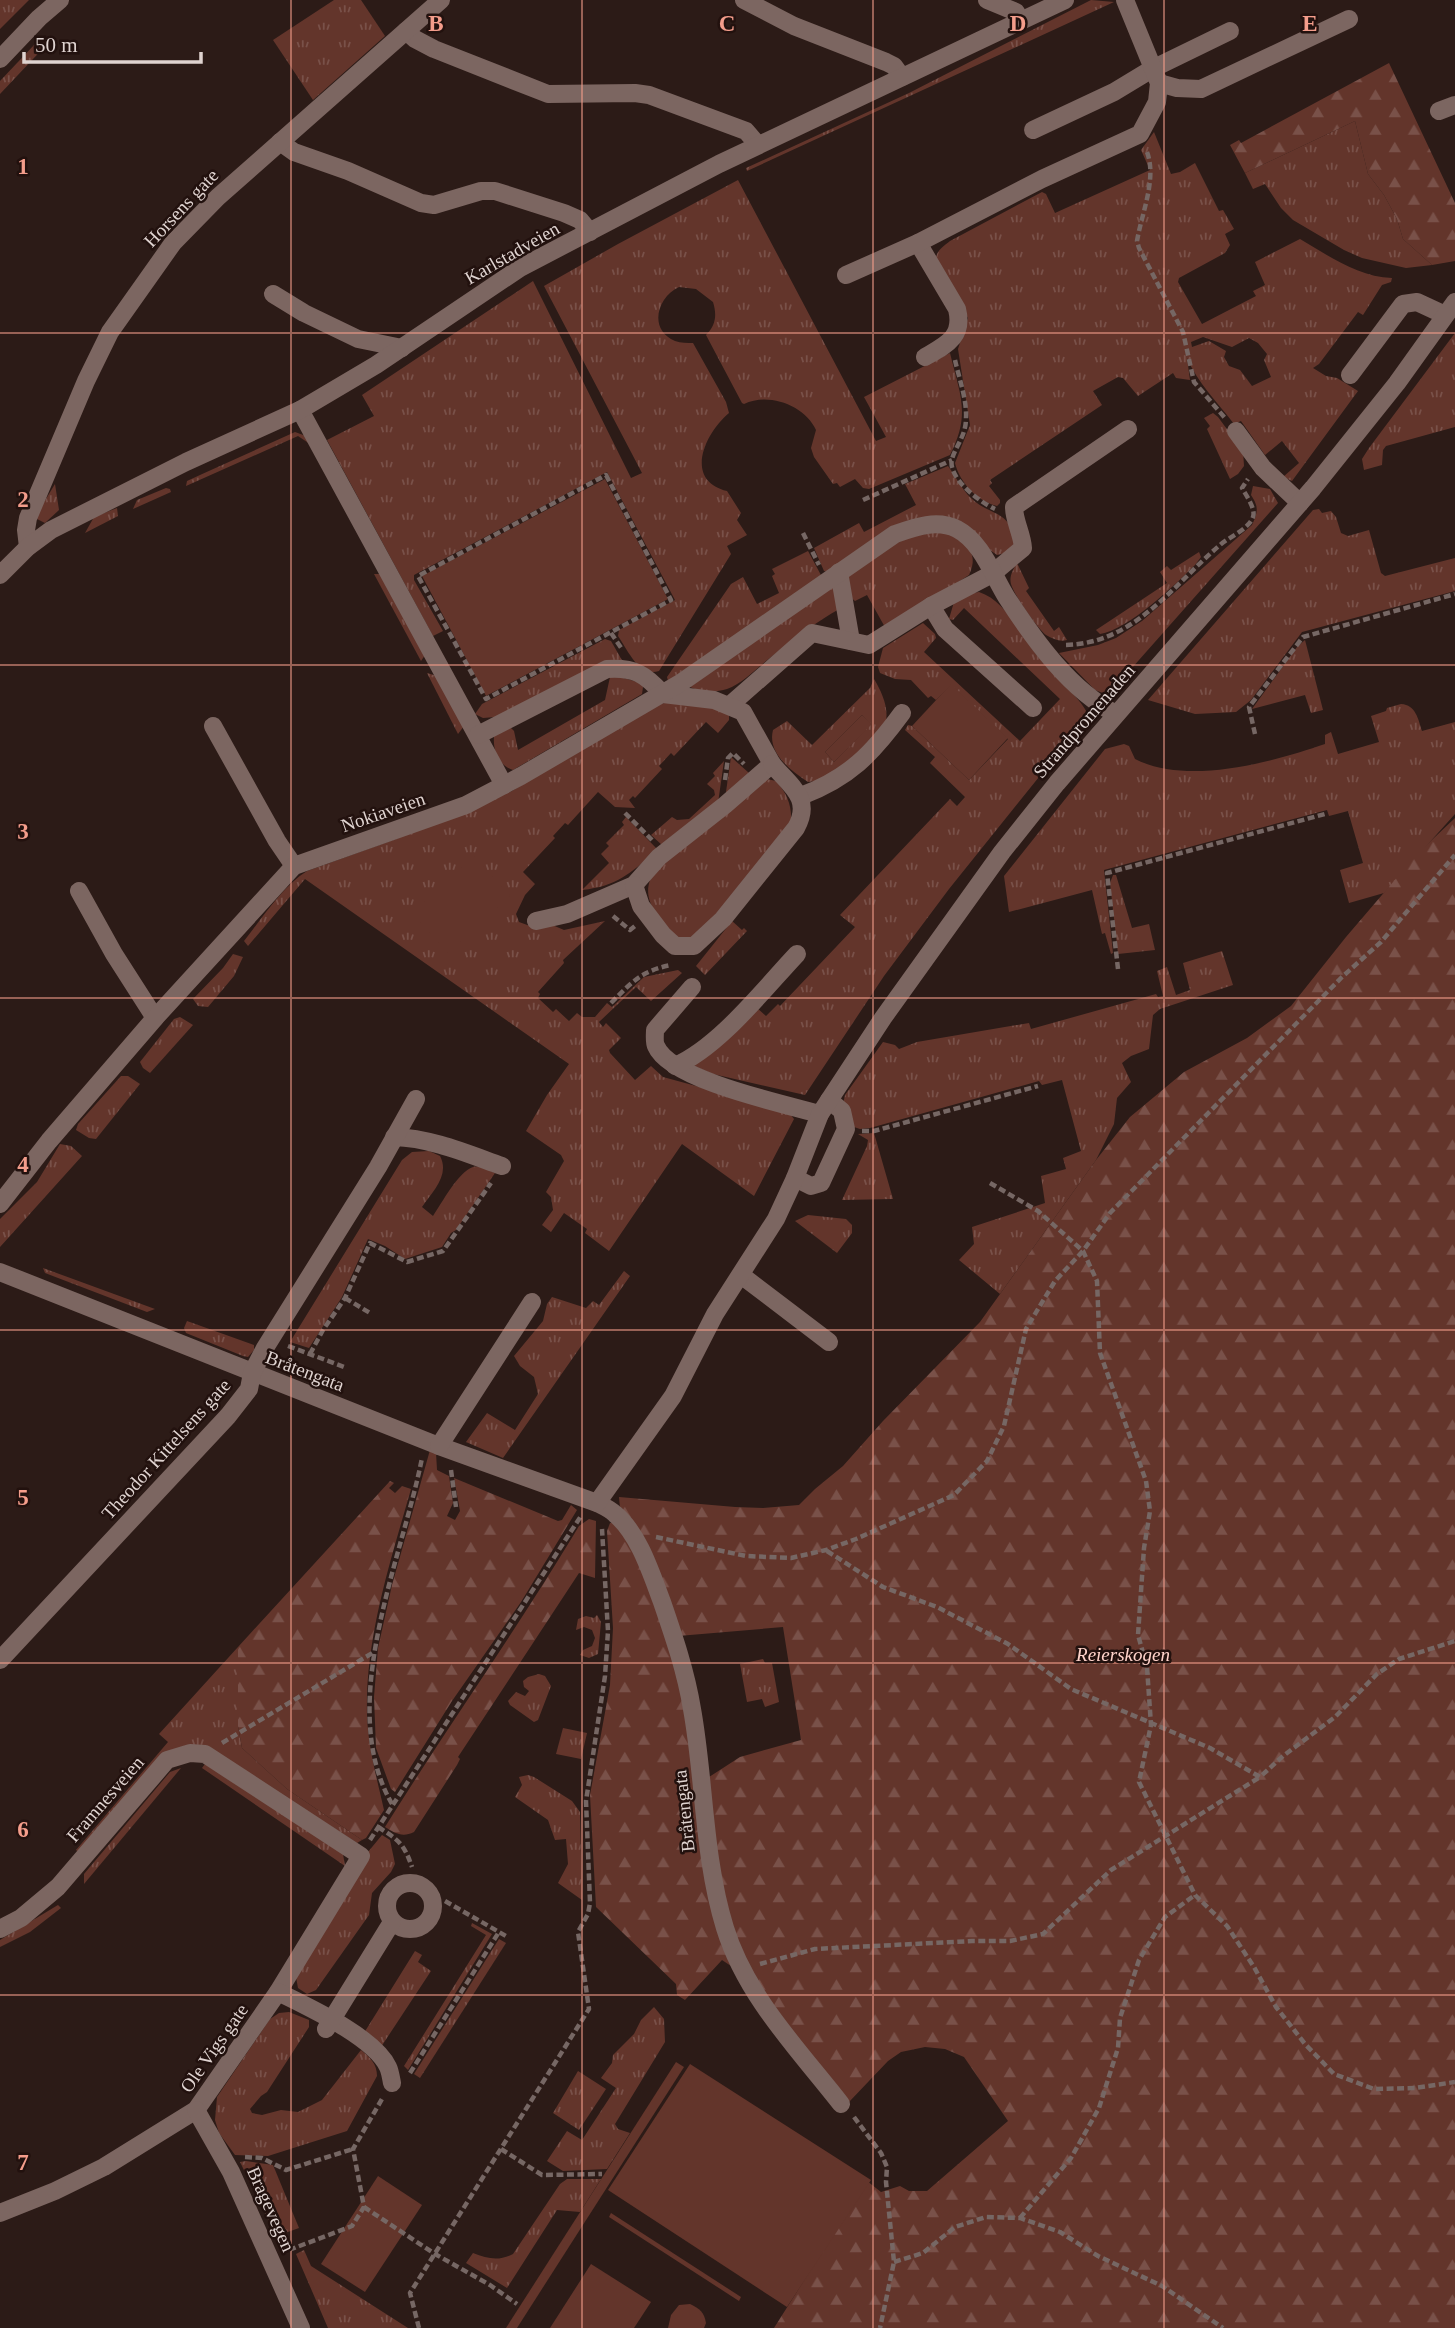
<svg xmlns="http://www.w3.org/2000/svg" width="1455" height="2328" viewBox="0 0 1455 2328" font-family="Georgia,serif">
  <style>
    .grass { fill: url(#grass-tufts); fill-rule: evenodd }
    .forest { fill: url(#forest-firs) }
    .pitch { fill: #63352b }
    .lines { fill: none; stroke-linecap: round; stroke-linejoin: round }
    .path { stroke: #766764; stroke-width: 4.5; stroke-dasharray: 7 3.5; stroke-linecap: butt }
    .minor { stroke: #7c6661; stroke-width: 18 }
    .grid { fill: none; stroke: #f49d8b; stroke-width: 2; stroke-opacity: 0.55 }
    .labels { text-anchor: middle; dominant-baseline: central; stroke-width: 5; stroke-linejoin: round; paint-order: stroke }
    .street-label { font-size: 19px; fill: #dfd3d0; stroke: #22110e }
    .park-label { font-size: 19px; font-style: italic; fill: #ffd3ca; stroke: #22110e }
    .grid-label { font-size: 23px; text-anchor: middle; font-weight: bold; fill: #f49d8b; stroke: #22110e; stroke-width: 5; stroke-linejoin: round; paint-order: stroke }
  </style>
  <defs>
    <pattern id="grass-tufts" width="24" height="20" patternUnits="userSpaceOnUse" patternTransform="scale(1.75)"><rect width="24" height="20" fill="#63352b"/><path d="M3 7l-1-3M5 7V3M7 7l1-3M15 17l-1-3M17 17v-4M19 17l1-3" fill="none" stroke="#795149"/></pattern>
    <pattern id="forest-firs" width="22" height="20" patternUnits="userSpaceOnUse" patternTransform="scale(1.75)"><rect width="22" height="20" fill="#63352b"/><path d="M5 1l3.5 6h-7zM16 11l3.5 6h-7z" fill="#795149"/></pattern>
  </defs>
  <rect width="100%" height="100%" fill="#2c1b17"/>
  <!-- grass -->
  <g class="grass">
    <polygon points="0,0 29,0 0,29"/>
    <polygon points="334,0 361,0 385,36 313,100 273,40"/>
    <polygon points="1091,0 1114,2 747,171 746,168 909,93"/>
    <polygon points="42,40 50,41 0,94 0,81 35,44"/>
    <polygon points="1355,121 1368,174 1384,195 1397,219 1403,239 1432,265 1406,268 1362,258 1344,250 1293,220 1281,208 1265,184 1253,189 1245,173"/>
    <path d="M1154 132 1171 174 1180 172 1195 163 1219 211 1223 210 1234 229 1225 234 1230 245 1225 253 1179 278 1178 282 1202 324 1256 296 1253 291 1265 285 1255 262 1300 239C1329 256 1358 277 1392 278L1391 282 1382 285 1363 315 1358 312 1319 364 1313 368 1326 376 1337 378 1358 391 1292 481 1283 477 1299 463 1282 441 1265 455 1241 421 1234 424C1218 403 1197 382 1187 358L1190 380 1176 378 1173 373 1138 396 1123 378 1118 377 1093 391 1102 405 990 480 992 483 989 486 1000 500V503L997 506C977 501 960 483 955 463L970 425 958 349 968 318C960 305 935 272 936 258 937 250 944 246 950 241L1042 192 1046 194 1055 213 1150 170 1141 150ZM1203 337 1232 347 1249 338 1258 343 1267 354 1264 360 1271 377 1252 386 1240 370 1229 366 1224 357 1226 351 1209 341 1192 347 1191 342Z"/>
    <path d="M738 180 876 441 886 437 864 397 950 353C960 395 971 414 950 455L869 489 863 488 855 479 840 487 837 483 833 484 814 457 811 448 816 430C805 405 768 392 744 404L742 403 706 335C716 325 717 315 713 302L696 289 679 287C657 297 648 330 675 341 681 343 687 343 693 343L726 402 729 413C705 433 683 480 727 491L741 513 737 520 747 535 727 546 731 554 659 671C639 678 628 650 618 636L619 630 675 600 607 472 414 575V580L443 631 433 636 327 440 374 416 362 395 533 281 631 478 642 473 544 286 618 244Z"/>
    <polygon points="1455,333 1455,427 1386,446 1383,450 1382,465 1364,470 1362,459 1369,448"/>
    <polygon points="1213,413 1218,417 1243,451 1244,466 1238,474 1230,479 1207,429 1210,426 1204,418"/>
    <polygon points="295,432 306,436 310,444 298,436 186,486 187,481 200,475"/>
    <path d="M948 466C956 476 961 489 971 498 990 517 1010 508 1016 544L1006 553 997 555 943 517 829 572 824 571 814 548 859 523 864 532 916 505 905 484Z"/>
    <polygon points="55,484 59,510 45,523 37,519 38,512"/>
    <path d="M1253 486 1270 489 1278 503 1108 695 1095 690 1059 653 1098 645 1116 638 1142 621 1252 525C1258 512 1259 507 1251 495Z"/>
    <polygon points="166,488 170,489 171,492 133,509 137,500"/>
    <polygon points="117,508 118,516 85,533 94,517"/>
    <polygon points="1319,509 1322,513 1331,511 1336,517 1341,533 1348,536 1369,530 1381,573 1385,576 1455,558 1455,591 1302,632 1251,700 1236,712 1195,714 1148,700 1313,510"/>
    <path d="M941 531C963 539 981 551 969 575L886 629 867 595 855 601 849 596 847 576 892 545 910 537Z"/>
    <polygon points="808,551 822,577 668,681 667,677 731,584 743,577 757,604 779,593 772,576 775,574 772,569"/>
    <path d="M1199 552 1201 557 1195 565C1175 585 1128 630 1100 634L1096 630 1167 583 1160 572 1167 566 1171 570Z"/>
    <path d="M1017 563 1029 588 1026 591 1054 631 1059 627 1067 640C1060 642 1053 639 1046 635 1038 629 1014 595 1011 584 1009 577 1013 569 1017 563Z"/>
    <polygon points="374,574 380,574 425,655 421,661"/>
    <path d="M833 585 841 608C814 623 790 642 766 661 754 671 741 684 727 689 715 693 701 692 690 687Z"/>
    <path d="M979 592C1007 601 1022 638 1040 659 1050 672 1087 704 1088 716L949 889 884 976 805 1095 713 1074 694 1066 757 1008 766 1016 778 1004 780 1006 855 927 840 915 950 799 957 806 965 797 930 763 935 757 905 730 908 725 912 726 969 780 1008 739 951 685 936 700 931 696 928 698 911 680 895 679 880 673 878 667 883 648 923 623 935 634 936 638 924 652 1020 741 1060 699 964 608 953 620 949 619 954 602 968 594Z"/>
    <polygon points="605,639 611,641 623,662 495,717 483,718 475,714 482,704"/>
    <polygon points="1305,640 1323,710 1311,713 1305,695 1252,709 1297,647"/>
    <polygon points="427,673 437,676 464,726 458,734"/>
    <path d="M610 677H620L641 683 643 687 642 694 513 770C498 765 493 751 494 736L510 727 514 731 518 750 605 700Z"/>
    <path d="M874 679C882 692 891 712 884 727 880 736 834 775 825 779 821 781 813 781 808 782 791 771 767 753 773 730L787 721 812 745 870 688ZM862 715 871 724 834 762 825 752Z"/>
    <path d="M671 701 715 708 729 715V720L718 733 706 722 674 756 671 753 659 766 662 769 635 798 633 796 629 800 635 808 615 807 598 792 568 825 565 823 553 836 555 838 523 872 535 884 525 895 516 914 519 922 530 926 550 924 564 930 605 921 563 960 564 963 538 992 540 994 538 998 553 1012 556 1009 569 1021 577 1013 582 1017H595L607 1003 612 1007 644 977 678 970 682 973 651 1001 636 987 599 1022 603 1027 606 1023 621 1038 609 1050 610 1053 635 1080 651 1066 663 1077 777 1108 790 1114 794 1119 754 1196 682 1144 609 1251 585 1233 587 1229 564 1213 551 1232 542 1225 553 1210 551 1197 546 1192 564 1161 561 1155 526 1131 547 1095 569 1064 305 879 248 946 244 941C263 917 282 887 307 871L396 839 512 791 651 707Z"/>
    <path d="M1401 704C1416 705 1418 719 1422 731L1455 722V814L1384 893 1349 903 1340 870 1363 863 1348 811 1329 816 1327 810 1104 870 1113 953 1111 954 1105 933 1102 934 1092 890 1009 912 1004 876 1105 749 1124 744 1129 746 1135 759C1188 786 1272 762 1325 744V735L1331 732 1338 754 1379 742 1371 716 1386 711 1387 708Z"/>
    <polygon points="731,757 749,773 728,796 726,792"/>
    <polygon points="724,761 718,803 662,845 651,835 672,817 677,820 689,819 715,795 714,790 707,784 715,776 713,773"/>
    <path d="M767 779 776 781C787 793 792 806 791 821L755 869 694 939H678C657 915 634 896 659 865Z"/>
    <path d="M626 817 657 849 656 852C628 874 618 886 582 890L609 863 601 854 609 846 606 843 624 825 622 822Z"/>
    <polygon points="1113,875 1116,875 1132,928 1149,924 1155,950 1118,954 1110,883"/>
    <polygon points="732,921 742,930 744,928 747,931 705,975 696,966"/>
    <polygon points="1222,951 1233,985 1160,1009 1153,1015 1149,1049 1131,1056 1122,1063 1131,1082 1117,1098 1114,1124 1096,1160 1000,1294 959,1260 974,1244 972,1227 1045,1203 1041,1176 1066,1169 1063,1158 1081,1151 1062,1080 1042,1085 1039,1081 870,1128 860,1129 851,1126 843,1104 845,1095 883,1042 895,1045 899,1049 917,1042 1029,1023 1031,1029 1156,994 1158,997 1163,996 1157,971 1167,967 1176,995 1190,990 1183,963"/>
    <polygon points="233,954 243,957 234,976 208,1007 198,1006 193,999 223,968"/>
    <polygon points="180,1017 193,1025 150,1073 143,1068 140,1062 174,1019"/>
    <polygon points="121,1076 128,1076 140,1084 96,1139 89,1138 76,1130 78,1124"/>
    <polygon points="874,1133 893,1199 842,1200 867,1146 868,1140 858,1134"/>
    <polygon points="60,1144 71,1146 82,1156 0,1247 0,1219 37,1182"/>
    <path d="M429 1151 440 1156C450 1175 433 1191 422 1207L433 1216C442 1203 458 1172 473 1167 480 1165 488 1170 495 1173L456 1230 451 1233 442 1247 405 1259 385 1246 368 1239 342 1297 309 1348 290 1342 402 1160 412 1152Z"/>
    <polygon points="808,1215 846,1219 852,1225 852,1233 837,1253 795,1221"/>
    <polygon points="43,1268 155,1309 147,1312 45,1273"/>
    <polygon points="624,1271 630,1276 503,1458 466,1442 487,1413 515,1430 538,1394 534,1377 520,1366 514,1356 543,1321 547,1304 552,1297 586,1308 593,1301 599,1305"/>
    <polygon points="187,1321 254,1345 254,1350 248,1357 243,1356 186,1333 184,1328"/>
    <polygon points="597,1615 601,1622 598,1654 589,1658 580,1655 583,1650 592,1646 595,1638 592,1630 584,1627 576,1630 578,1619 586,1616 594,1618"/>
    <polygon points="238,1647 238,1726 242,1748 287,1789 362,1840 357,1843 211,1749 190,1746 81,1854 76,1850 168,1742 159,1734"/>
    <polygon points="763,1659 765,1663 772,1663 779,1702 765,1707 762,1699 747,1702 740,1664"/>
    <polygon points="539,1674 545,1676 551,1686 538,1720 534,1722 510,1705 508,1701 516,1692 525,1696 529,1691 524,1687 523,1681 528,1677"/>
    <polygon points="563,1728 587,1733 581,1759 556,1754"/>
    <polygon points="205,1764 343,1854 345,1866 202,1768"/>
    <polygon points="181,1768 84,1884 84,1874 170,1772"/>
    <polygon points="528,1775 534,1777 572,1801 580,1812 582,1900 558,1883 568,1864 566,1839 555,1840 548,1820 515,1797 522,1785 519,1777"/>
    <polygon points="382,1835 390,1840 395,1864 391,1872 372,1893 369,1915 316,1990 307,1994 298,1988 296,1977 363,1858"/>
    <polygon points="58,1905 61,1908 30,1932 0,1947 0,1940"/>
    <polygon points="472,1923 492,1934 408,2070 404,2066 486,1935 471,1926"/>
    <polygon points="499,1939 506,1943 420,2078 414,2074"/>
    <polygon points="415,1951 422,1955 418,1962 431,1971 381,2047 364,2033"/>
    <polygon points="654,2007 664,2019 665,2042 615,2124 618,2129 630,2133 607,2169 563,2171 547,2161 567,2131 582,2140 616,2088 601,2078 612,2063 613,2055 634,2034 641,2020"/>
    <path d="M289 2012 309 2020V2027L267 2092 261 2096 250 2109 252 2113 262 2115 281 2110 298 2112 322 2100 361 2050C370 2057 377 2064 377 2076L347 2131 268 2156 235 2155 219 2133 215 2120 217 2097 270 2019 279 2013Z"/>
    <polygon points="578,2071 606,2089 579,2130 553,2113"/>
    <polygon points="246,2161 273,2165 299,2228 285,2233 268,2219 240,2162"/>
    <path d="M567 2179H601L580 2212 557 2210 507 2288 466 2263 473 2253C488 2259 499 2261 513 2254L560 2184Z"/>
    <polygon points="304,2250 311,2266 408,2328 328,2328 296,2254"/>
  </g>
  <!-- forest -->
  <g class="forest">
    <polygon points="1389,63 1455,203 1455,261 1432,265 1403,239 1397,219 1384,195 1368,174 1355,121 1245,173 1230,145 1239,140 1241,143"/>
    <polygon points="1455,818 1455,2328 774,2328 867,2181 881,2192 900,2186 909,2191 927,2191 1008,2121 964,2057 945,2049 925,2047 901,2052 888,2061 849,2102 802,2049 743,1959 726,1911 706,1779 740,1757 801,1740 783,1627 678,1636 620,1508 619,1497 735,1507 763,1508 799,1505 815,1489 843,1466 883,1421 980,1322 1096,1160 1130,1117 1184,1072 1247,1038 1291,1006 1346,937 1417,854"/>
    <polygon points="430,1450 436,1453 437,1470 449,1476 453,1503 447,1516 455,1520 460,1511 454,1478 558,1521 562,1520 571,1505 577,1510 521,1602 452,1701 395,1792 391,1789 376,1748 374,1697 378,1648 392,1585"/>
    <path d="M390 1481 394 1483 389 1488 395 1493 402 1486 411 1489C390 1563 365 1638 367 1715 368 1747 377 1779 384 1810L366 1838 362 1840 287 1789 242 1748 238 1726V1647Z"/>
    <path d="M589 1519 596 1521 595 1578 579 1573 458 1757 460 1759 457 1765 414 1832C402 1838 395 1833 385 1827 446 1729 513 1635 573 1536L579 1526Z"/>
    <polygon points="610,1523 614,1523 626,1533 674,1649 731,1966 722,1960 685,2000 677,1995 676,1984 596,1907 590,1795 610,1685 613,1628 607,1531"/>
  </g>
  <!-- pitch -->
  <g class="pitch">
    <polygon points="605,479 668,599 486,696 422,576"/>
    <polygon points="951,684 1008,738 969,780 912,726"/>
    <polygon points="862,715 872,724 834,762 825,752"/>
    <polygon points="474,856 510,896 448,953 412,913"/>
    <polygon points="676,2062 684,2067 517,2328 506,2328"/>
    <polygon points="690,2064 871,2180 787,2307 608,2190"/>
    <polygon points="378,2176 422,2205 365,2292 321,2264"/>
    <polygon points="611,2213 741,2297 739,2301 609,2217"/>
    <polygon points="591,2264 651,2302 634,2328 550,2328"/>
    <path d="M690 2304C700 2309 704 2312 706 2323L704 2328H668L671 2315 679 2305Z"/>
  </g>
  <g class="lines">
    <!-- path -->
    <g class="path">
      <path d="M1147 152C1157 179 1142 212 1137 241L1139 248 1183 332 1194 382 1225 418"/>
      <path d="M955 360C959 378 967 400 966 418 966 436 956 445 952 459 947 478 981 503 995 509"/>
      <polygon points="606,475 671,600 486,699 418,576"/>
      <polyline points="863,500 952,460"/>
      <polyline points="803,533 819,565"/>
      <polyline points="611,633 622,649"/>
      <path d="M1066 645C1135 643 1172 586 1220 545 1229 537 1249 529 1253 517 1256 509 1246 495 1242 488L1248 479"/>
      <polyline points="1255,734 1249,707 1303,637 1455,594"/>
      <polyline points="725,780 728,758 733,753 744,764"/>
      <polyline points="625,813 652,840"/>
      <polyline points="613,916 630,930 635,926"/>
      <polyline points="1118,969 1107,873 1325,814"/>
      <path d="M611 1003C632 982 641 971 671 965"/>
      <polyline points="862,1131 874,1131 1038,1086"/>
      <polyline points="990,1183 1038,1211 1083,1251 1097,1281 1100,1353 1146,1481 1150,1511 1144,1548 1138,1635 1147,1667 1151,1725 1139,1782 1195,1895 1227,1926 1254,1967 1276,2007 1305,2044 1334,2074 1374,2089 1415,2088 1455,2082"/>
      <polyline points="345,1298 370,1313"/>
      <polyline points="288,1346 347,1368"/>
      <polyline points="310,1354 323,1330 345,1298 370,1243 407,1262 443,1251 491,1183"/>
      <polyline points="451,1470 456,1507"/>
      <polyline points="656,1537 746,1556 791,1558 826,1550 856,1539 954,1495 987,1461 1004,1426 1026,1329 1055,1281 1083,1251 1110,1213 1342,977 1381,942 1455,855"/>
      <polyline points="827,1551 883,1587 937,1607 1008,1644 1071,1689 1210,1748 1260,1777 1283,1756 1335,1717 1377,1674 1399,1659 1455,1641"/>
      <polyline points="222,1743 374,1652"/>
      <path d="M392 1804C335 1705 402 1560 422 1458"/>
      <path d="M378 1827C399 1840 404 1844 412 1867"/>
      <polyline points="370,1840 581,1516"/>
      <polyline points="445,1901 506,1936"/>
      <polyline points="760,1964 815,1949 972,1941 1010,1941 1043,1934 1111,1870 1260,1777"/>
      <polyline points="410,2073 499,1932"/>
      <polyline points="854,2117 881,2153 887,2167 886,2182 894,2262 880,2328"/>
      <polyline points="501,2149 542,2175 602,2174"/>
      <polyline points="245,2157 262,2158 286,2170 353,2149"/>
      <polyline points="364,2207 435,2254 490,2285 517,2304"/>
      <polyline points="1020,2218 1071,2158 1099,2108 1118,2048 1120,2018 1139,1960 1165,1917 1195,1895"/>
      <polyline points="289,2250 352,2226 364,2207 353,2149 382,2099"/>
      <polyline points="894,2262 923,2253 955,2227 986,2217 1020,2218 1060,2232 1098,2256 1162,2286 1223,2328"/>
      <polyline points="419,2328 410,2293 589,2009 578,1932 588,1914 590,1903 586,1801 605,1676 608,1631 602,1529"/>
    </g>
    <!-- minor -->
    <g class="minor">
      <polyline points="744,0 794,26 886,62 894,66 902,77"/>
      <polyline points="987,0 1016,12 1021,21"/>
      <polyline points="406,31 415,39 434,49 548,94 635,93 649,95 746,131 758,145"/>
      <polyline points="0,59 39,18 60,0"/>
      <polyline points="1159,83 1177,88 1201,89 1349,19"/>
      <polyline points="1439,111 1455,105"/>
      <polyline points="1033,130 1114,92 1152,69 1230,31"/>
      <polyline points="280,142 294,152 348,171 421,203 434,205 481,191 495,191 564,213 580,220 590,232"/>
      <path d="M918 243 957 309C964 337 946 345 925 357"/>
      <polyline points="846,275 918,243 1042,179 1140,134 1157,102 1159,83 1125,0"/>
      <polyline points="273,294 304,313 358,339 402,348"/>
      <polyline points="1350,375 1403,304 1417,302 1445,315"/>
      <polyline points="300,410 504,785"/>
      <polyline points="1236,431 1263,468 1300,503"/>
      <polyline points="28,547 26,530 28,518 86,381 110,332 173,243 218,197 441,0"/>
      <polyline points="839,572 851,641"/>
      <polyline points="0,575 28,547 51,530 186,462 300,410 376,365 520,268 719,164 1065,0"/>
      <polyline points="931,606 945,629 1033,708"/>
      <path d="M730 705 812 633 869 645 931 606 992 574 1023 548C1022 533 1014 521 1014 507L1128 429"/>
      <polyline points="213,726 277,841 294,866"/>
      <path d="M478 735 607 669C634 667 645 674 663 694L714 700 743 712 772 764 725 805 659 857 634 885 567 914 536 921"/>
      <path d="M801 796C849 778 872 754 902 713"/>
      <path d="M634 885 641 906 663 935 675 946H694L723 919 796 828C813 798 789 785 772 764"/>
      <polyline points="79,891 114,954 155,1018"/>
      <path d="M692 987 655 1030C655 1034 654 1042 656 1046 670 1080 784 1104 820 1114"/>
      <path d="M675 1066C719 1047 763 990 797 954"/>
      <path d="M394 1137C431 1138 468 1154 502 1166"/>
      <polyline points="795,1178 811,1186 821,1183 846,1129 842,1111 829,1100"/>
      <path d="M0 1204 49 1141 155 1018 294 866 466 805 521 776 682 682 895 534C915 527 937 519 957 529 982 542 993 576 1007 598 1035 641 1070 690 1116 714"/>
      <path d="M0 1272 439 1446 597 1503C603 1506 610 1509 615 1514 639 1534 651 1573 662 1602 674 1637 686 1672 692 1709 705 1781 703 1857 725 1928 746 1996 798 2049 841 2104"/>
      <polyline points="741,1275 829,1342"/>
      <polyline points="439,1446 532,1302"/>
      <polyline points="597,1503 673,1396 715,1314 776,1219 795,1178 820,1114 883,1018 1002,852 1057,783 1313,488 1397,383 1455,302"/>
      <polyline points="0,1660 228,1416 249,1389 252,1373 265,1348 378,1167 416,1099"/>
      <circle cx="410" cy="1906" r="23"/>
      <polyline points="0,1929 21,1918 58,1887 167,1760 190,1753 205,1754 361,1856 278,1992 196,2110 104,2167 55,2191 0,2213"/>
      <path d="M278 1992C308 2007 374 2037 388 2067 390 2071 391 2078 392 2083"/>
      <polyline points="326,2029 392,1922"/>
      <polyline points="196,2110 231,2172 301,2328"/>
    </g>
  </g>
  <!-- grid -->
  <path class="grid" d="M291 0V2328M582 0V2328M873 0V2328M1164 0V2328M0 333H1455M0 665H1455M0 998H1455M0 1330H1455M0 1663H1455M0 1995H1455"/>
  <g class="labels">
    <!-- street labels -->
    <g class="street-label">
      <text transform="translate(181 208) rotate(-47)">Horsens gate</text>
      <text transform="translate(512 253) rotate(-30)">Karlstadveien</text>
      <text transform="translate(1084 721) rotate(-49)">Strandpromenaden</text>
      <text transform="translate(383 812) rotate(-19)">Nokiaveien</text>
      <text transform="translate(305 1371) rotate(21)">Bråtengata</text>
      <text transform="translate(166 1449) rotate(-48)">Theodor Kittelsens gate</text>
      <text transform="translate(105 1799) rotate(-49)">Framnesveien</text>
      <text transform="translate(684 1811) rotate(-96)">Bråtengata</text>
      <text transform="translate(214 2048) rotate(-55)">Ole Vigs gate</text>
      <text transform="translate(271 2209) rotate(66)">Bragevegen</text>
    </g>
    <!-- park labels -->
    <g class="park-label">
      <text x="1123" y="1654">Reierskogen</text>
    </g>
  </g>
  <g class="grid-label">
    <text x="436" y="31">B</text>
    <text x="727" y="31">C</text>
    <text x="1018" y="31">D</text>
    <text x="1310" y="31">E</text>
    <text x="23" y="174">1</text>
    <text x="23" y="507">2</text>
    <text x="23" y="839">3</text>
    <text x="23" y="1172">4</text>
    <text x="23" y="1505">5</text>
    <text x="23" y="1837">6</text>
    <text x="23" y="2170">7</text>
  </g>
  <!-- scale -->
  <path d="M24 52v10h177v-10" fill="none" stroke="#dfd3d0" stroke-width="3.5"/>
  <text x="35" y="52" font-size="21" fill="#dfd3d0" stroke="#22110e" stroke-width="5" paint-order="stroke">50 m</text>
</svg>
